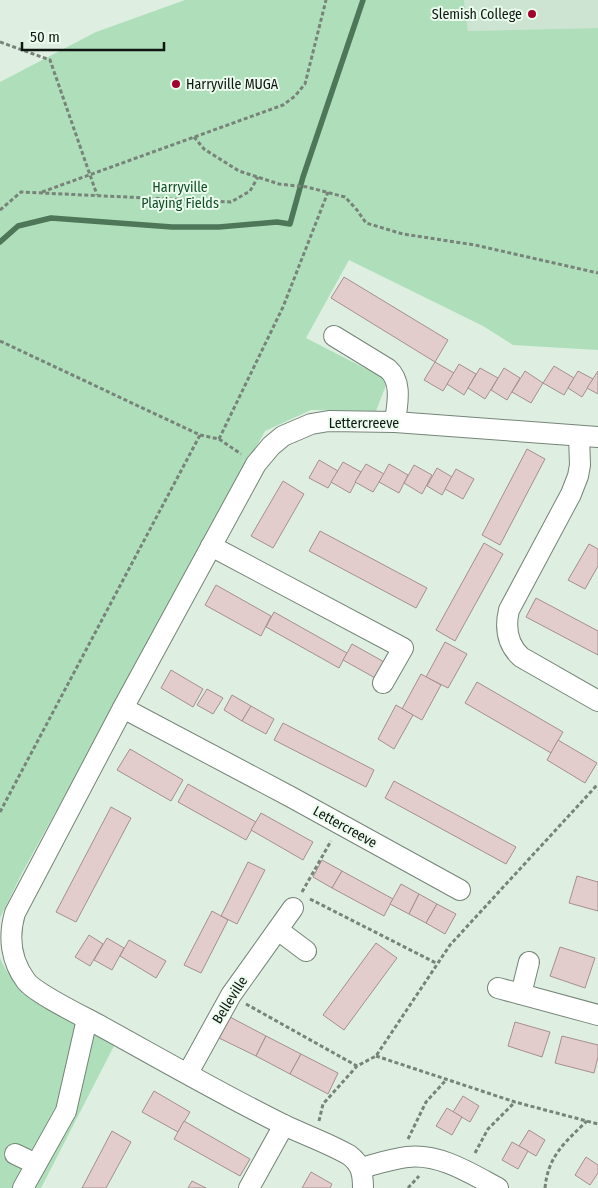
<svg xmlns="http://www.w3.org/2000/svg" width="598" height="1188" viewBox="0 0 598 1188" font-family="'Fira Sans Condensed',sans-serif">
  <style>
    .built { fill: #cce4d1 }
    .green { fill: #afdeba }
    .lines { fill: none; stroke-linecap: round; stroke-linejoin: round }
    .stream { stroke: #4e7658; stroke-width: 5.5 }
    .building { fill: #e3cccc; stroke: #a58f8f }
    .minor-casing { stroke: #758478; stroke-width: 22 }
    .path { stroke: #78847a; stroke-width: 3; stroke-dasharray: 4 2.5; stroke-linecap: butt }
    .minor { stroke: #fff; stroke-width: 20 }
    .poi-dot { fill: #a2032e; stroke: #ebfcee; stroke-width: 2 }
    .labels { text-anchor: middle; dominant-baseline: central; stroke-width: 4; stroke-linejoin: round; paint-order: stroke }
    .poi-label { font-size: 14px; fill: #101611; stroke: #ebfcee; text-anchor: end }
    .park-label { font-size: 14px; fill: #104f28; stroke: #ebfcee }
    .street-label { font-size: 14px; fill: #101611; stroke: #ebfcee }
  </style>
  <rect width="100%" height="100%" fill="#deefe1"/>
  <!-- built -->
  <polygon class="built" points="464,0 598,0 598,28 468,31"/>
  <!-- green -->
  <g class="green">
    <polygon points="185,0 464,0 468,31 598,28 598,350 513,345 483,326 349,260 306,338 388,380 376,411 311,410 265,431 22,873 0,918 0,82 96,32"/>
    <polygon points="0,958 6,970 23,994 115,1044 41,1188 0,1188"/>
  </g>
  <g class="lines">
    <!-- stream -->
    <polyline class="stream" points="0,242 18,226 51,218 172,227 219,227 277,222 290,224 303,177 363,0"/>
  </g>
  <!-- building -->
  <g class="building">
    <polygon points="344,277 448,340 435,362 331,298"/>
    <polygon points="435,362 454,373 443,391 424,380"/>
    <polygon points="459,364 476,374 464,395 447,384"/>
    <polygon points="554,366 574,378 564,395 543,383"/>
    <polygon points="480,368 498,378 485,399 468,388"/>
    <polygon points="504,368 520,378 507,400 491,390"/>
    <polygon points="525,371 543,383 531,403 512,392"/>
    <polygon points="578,371 593,379 582,397 568,388"/>
    <polygon points="598,371 598,394 587,388"/>
    <polygon points="527,449 545,459 500,545 482,535"/>
    <polygon points="319,460 338,471 328,488 309,478"/>
    <polygon points="343,462 361,472 350,493 331,482"/>
    <polygon points="366,464 384,474 373,492 355,482"/>
    <polygon points="389,464 408,475 399,493 379,482"/>
    <polygon points="414,465 432,475 422,494 404,483"/>
    <polygon points="437,468 452,477 442,495 427,486"/>
    <polygon points="456,469 474,479 463,499 445,489"/>
    <polygon points="283,481 304,494 273,548 251,536"/>
    <polygon points="320,531 427,588 416,608 309,551"/>
    <polygon points="484,543 503,554 455,641 436,630"/>
    <polygon points="589,544 598,549 598,566 585,589 568,580"/>
    <polygon points="216,585 271,616 261,636 205,605"/>
    <polygon points="536,598 598,631 598,655 526,617"/>
    <polygon points="274,612 347,653 339,668 266,627"/>
    <polygon points="445,642 467,654 448,688 426,677"/>
    <polygon points="352,644 386,663 377,679 343,660"/>
    <polygon points="171,670 203,689 193,707 161,688"/>
    <polygon points="421,674 441,685 422,720 402,709"/>
    <polygon points="477,682 563,732 551,753 465,703"/>
    <polygon points="207,689 223,698 213,714 197,705"/>
    <polygon points="232,695 251,706 242,721 224,710"/>
    <polygon points="396,705 413,715 394,749 378,739"/>
    <polygon points="251,706 274,719 266,734 242,721"/>
    <polygon points="283,723 374,770 366,787 274,740"/>
    <polygon points="558,740 597,763 585,783 547,760"/>
    <polygon points="130,749 183,780 171,801 117,770"/>
    <polygon points="394,781 516,847 506,864 385,798"/>
    <polygon points="188,784 256,822 246,840 178,802"/>
    <polygon points="111,807 131,818 76,922 56,912"/>
    <polygon points="261,813 313,842 303,860 251,830"/>
    <polygon points="322,860 342,871 332,888 313,877"/>
    <polygon points="248,862 265,870 237,924 221,916"/>
    <polygon points="342,871 393,899 384,916 332,888"/>
    <polygon points="577,876 598,882 598,911 569,903"/>
    <polygon points="401,884 419,894 409,914 390,904"/>
    <polygon points="419,894 437,904 426,923 409,914"/>
    <polygon points="437,904 456,914 445,934 426,923"/>
    <polygon points="212,911 228,920 201,973 184,965"/>
    <polygon points="89,935 103,944 90,966 75,957"/>
    <polygon points="107,938 124,948 112,970 94,960"/>
    <polygon points="129,940 166,961 156,978 120,956"/>
    <polygon points="376,943 397,958 344,1030 323,1015"/>
    <polygon points="560,947 595,958 585,988 550,976"/>
    <polygon points="230,1017 266,1036 256,1056 219,1038"/>
    <polygon points="515,1022 550,1032 542,1057 508,1046"/>
    <polygon points="266,1036 301,1054 290,1074 256,1056"/>
    <polygon points="562,1036 598,1045 598,1057 594,1073 555,1063"/>
    <polygon points="301,1054 338,1073 328,1094 290,1074"/>
    <polygon points="154,1091 190,1112 178,1132 142,1112"/>
    <polygon points="463,1096 479,1106 470,1122 453,1112"/>
    <polygon points="447,1108 462,1117 452,1135 436,1126"/>
    <polygon points="184,1121 250,1159 240,1176 174,1139"/>
    <polygon points="529,1130 545,1140 536,1156 519,1146"/>
    <polygon points="112,1131 131,1142 106,1188 82,1188"/>
    <polygon points="512,1142 528,1151 518,1169 502,1160"/>
    <polygon points="586,1157 598,1165 598,1173 590,1185 575,1175"/>
    <polygon points="311,1172 332,1184 330,1188 302,1188"/>
    <polygon points="192,1181 206,1188 188,1188"/>
  </g>
  <g class="lines">
    <!-- minor casing -->
    <g class="minor-casing">
      <g id="minor">
        <path d="M334 336 388 369C403 382 397 405 395 422"/>
        <path d="M579 436 580 465 578 476 571 494 509 610C505 627 507 644 521 657L598 701"/>
        <polyline points="211,546 403,648 383,683"/>
        <polyline points="123,708 291,797 460,890"/>
        <polyline points="278,930 306,951"/>
        <polyline points="498,988 598,1015"/>
        <polyline points="521,994 529,962"/>
        <polyline points="188,1073 231,995 293,908"/>
        <polyline points="15,1154 36,1164"/>
        <path d="M361 1168C376 1164 391 1159 407 1157 439 1153 470 1173 498 1188"/>
        <polyline points="23,1188 66,1111 87,1019"/>
        <polyline points="249,1188 284,1125"/>
        <path d="M363 1188C363 1173 361 1164 349 1155 328 1143 305 1135 284 1125 221 1094 159 1058 97 1024 82 1016 35 993 26 981 11 961 8 937 15 913L123 708 256 464 271 446 283 436 311 424 329 421 395 422 598 437"/>
      </g>
    </g>
    <!-- path -->
    <g class="path">
      <polyline points="0,42 50,60 97,195"/>
      <polyline points="194,137 204,149 239,171 279,184 307,187 345,197 357,210 366,223 403,234 475,245 598,273"/>
      <polyline points="42,192 283,105 295,96 305,84 326,0"/>
      <polyline points="0,210 21,192 231,202 250,191 258,177"/>
      <polyline points="0,341 200,435 219,439 241,454"/>
      <polyline points="219,439 283,307 328,192"/>
      <polyline points="0,812 200,435"/>
      <polyline points="302,892 331,841"/>
      <polyline points="310,899 436,963"/>
      <polyline points="246,1004 357,1066"/>
      <polyline points="376,1056 515,1102 598,1124"/>
      <polyline points="319,1121 323,1104 357,1066 376,1056 450,945 598,784"/>
      <polyline points="408,1139 426,1102 446,1080"/>
      <polyline points="475,1153 488,1129 515,1102"/>
      <polyline points="408,1188 419,1176"/>
      <path d="M545 1188C548 1156 565 1142 587 1121"/>
    </g>
    <!-- minor -->
    <use href="#minor" class="minor"/>
  </g>
  <!-- markers -->
  <g class="poi-dot">
    <circle cx="532" cy="14" r="5"/>
    <circle cx="176" cy="84" r="5"/>
  </g>
  <g class="labels">
    <!-- poi labels -->
    <g class="poi-label">
      <text x="522" y="14">Slemish College</text>
      <text x="186" y="84" text-anchor="start">Harryville MUGA</text>
    </g>
    <!-- park labels -->
    <g class="park-label">
      <text x="180" y="187">Harryville<tspan x="180" dy="16">Playing Fields</tspan></text>
    </g>
    <!-- street labels -->
    <g class="street-label">
      <text x="364" y="423">Lettercreeve</text>
      <text transform="translate(345 827) rotate(29)">Lettercreeve</text>
      <text transform="translate(230 1000) rotate(-58)">Belleville</text>
    </g>
  </g>
  <!-- scale -->
  <path d="M22 42v8h142v-8" fill="none" stroke="#101611" stroke-width="2.5"/>
  <text x="30" y="42" font-size="15" fill="#101611" stroke="#ebfcee" stroke-width="4" paint-order="stroke">50 m</text>
</svg>
